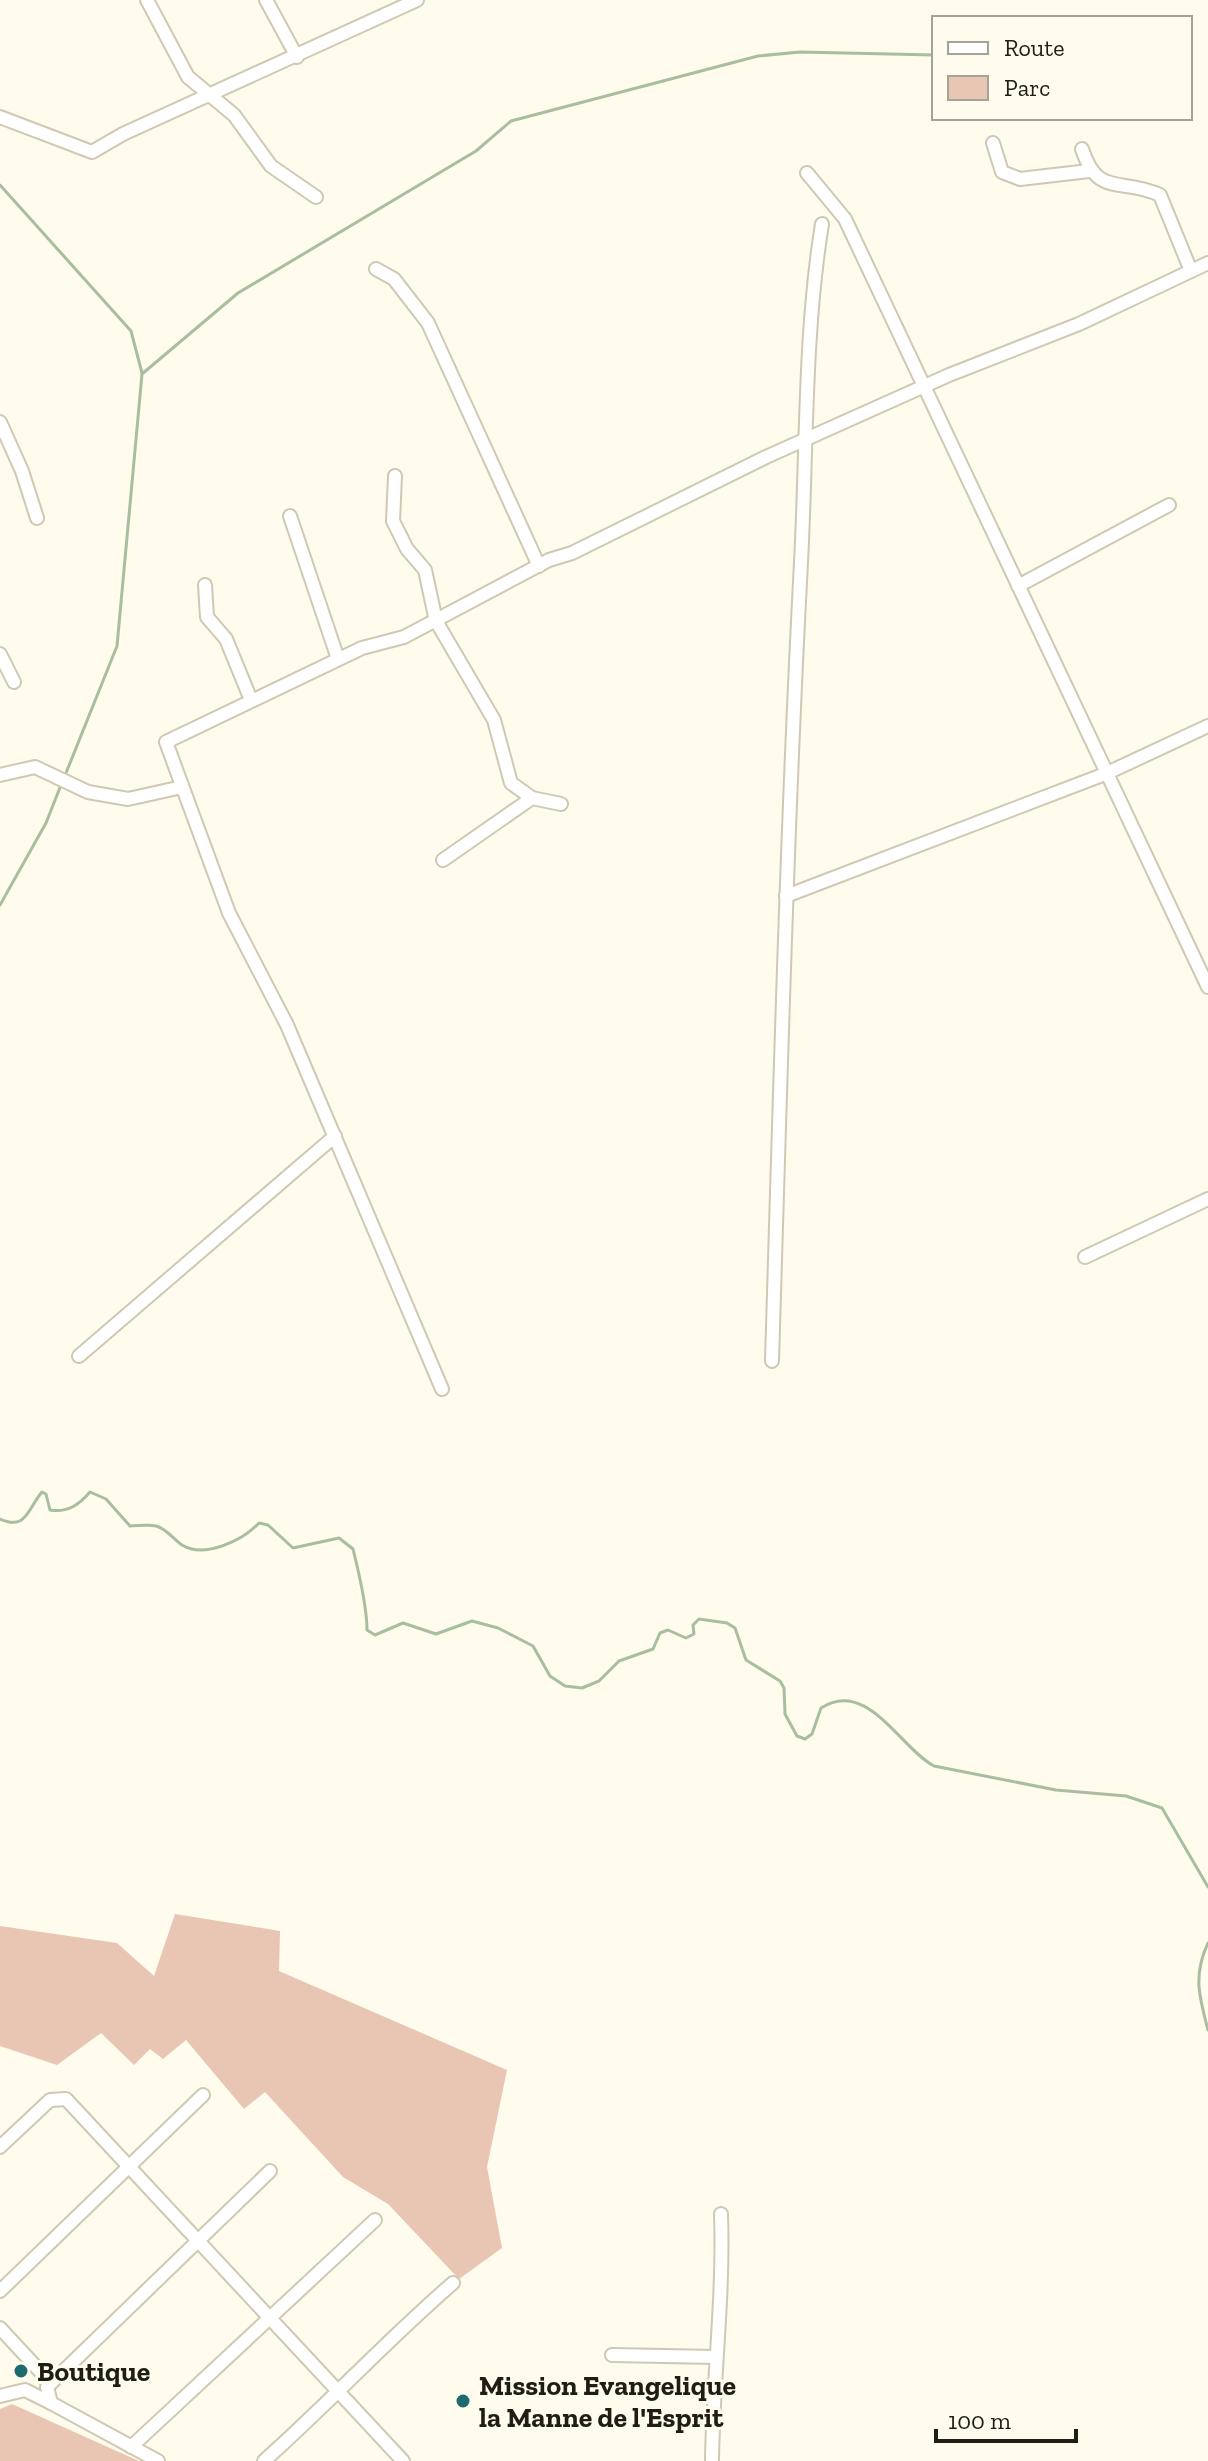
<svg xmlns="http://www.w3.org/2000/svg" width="1208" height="2461" viewBox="0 0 1208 2461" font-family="'Zilla Slab',serif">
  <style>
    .green { fill: #e9c6b3 }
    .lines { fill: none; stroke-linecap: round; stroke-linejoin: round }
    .stream { stroke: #a8bf9f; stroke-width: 3 }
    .minor-casing { stroke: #cfc9b3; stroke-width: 16 }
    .minor { stroke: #fff; stroke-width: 12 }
    .poi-dot { fill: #1d6a6f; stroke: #fffbed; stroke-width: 3 }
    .labels { text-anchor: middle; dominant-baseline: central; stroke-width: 6; stroke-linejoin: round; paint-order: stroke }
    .poi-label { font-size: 28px; font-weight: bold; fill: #201d15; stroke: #fffbed; text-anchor: start }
  </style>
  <rect width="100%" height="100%" fill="#fffbed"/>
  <!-- green -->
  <g class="green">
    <polygon points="175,1914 280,1931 279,1971 507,2070 487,2167 502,2248 459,2279 388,2204 343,2177 265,2092 244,2109 186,2040 163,2059 150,2049 134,2065 101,2033 57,2065 0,2046 0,1926 117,1943 154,1976"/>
    <polygon points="12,2404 139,2461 0,2461 0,2409"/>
  </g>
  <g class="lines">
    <!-- stream -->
    <g class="stream">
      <polyline points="0,185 131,331 142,373"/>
      <polyline points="64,778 117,646 142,374 238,293 476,151 511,121 758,56 800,52 934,55"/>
      <polyline points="0,905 46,823 61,785"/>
      <path d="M0 1519C27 1531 28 1508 42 1492L46 1494 50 1510C67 1513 79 1505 90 1492L106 1499 130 1526C138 1526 149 1524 156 1526 166 1528 174 1540 182 1545 205 1559 243 1540 259 1523L268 1525 293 1548 339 1538 353 1549C359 1573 367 1606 367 1630L375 1635 403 1623 436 1634 472 1621 498 1628 533 1646 550 1676 565 1686 582 1688 599 1681 619 1661 653 1649 660 1633 668 1630 686 1638 694 1634 693 1625 699 1619 727 1623 735 1628 746 1660 780 1681 784 1688 785 1714 797 1736 805 1739 812 1734 821 1708C867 1678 900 1748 934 1766L1056 1790 1126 1796 1162 1808 1208 1887"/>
      <path d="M1208 1943C1193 1975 1199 1996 1208 2030"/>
    </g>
    <!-- minor casing -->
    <g class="minor-casing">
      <g id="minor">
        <polyline points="147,0 188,77 234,115 271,166 316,197"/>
        <polyline points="266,0 297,57"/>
        <polyline points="0,117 92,152 123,134 417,0"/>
        <polyline points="993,143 1002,172 1020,179 1089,171"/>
        <path d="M1082 149C1098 198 1120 177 1160 195L1191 271"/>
        <polyline points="807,173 845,219 1208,987"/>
        <polyline points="376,269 394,279 428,323 539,566"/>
        <polyline points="0,422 22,471 37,518"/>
        <polyline points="395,476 393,521 407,549 425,570 436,621 494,720 511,783 532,798 561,804"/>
        <polyline points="290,516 338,659"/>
        <polyline points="205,585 207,617 226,639 251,700"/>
        <polyline points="1018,586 1169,505"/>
        <polyline points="0,654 14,682"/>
        <polyline points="0,775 35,767 88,792 128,799 182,787"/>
        <polyline points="443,860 532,798"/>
        <polyline points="786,896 1105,774 1208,726"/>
        <polyline points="1085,1257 1208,1199"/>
        <polyline points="79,1356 335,1136"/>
        <path d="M772 1361C780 1094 787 828 801 562 807 449 804 335 822 224"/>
        <polyline points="442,1389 287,1025 229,913 166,742 362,648 404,637 549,560 572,553 766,457 949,375 1079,324 1208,263"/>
        <polyline points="0,2147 50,2100 66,2099 403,2461"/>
        <polyline points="0,2291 203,2095"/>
        <polyline points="0,2328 49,2381"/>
        <polyline points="612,2355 716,2357"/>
        <polyline points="0,2396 25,2390 51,2403"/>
        <polyline points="131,2447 375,2220"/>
        <polyline points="158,2461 51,2403 47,2387 270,2171"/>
        <path d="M264 2461C329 2403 387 2340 453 2283"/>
        <path d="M712 2461C713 2378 724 2296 721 2214"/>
      </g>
    </g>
    <!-- minor -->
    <use href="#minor" class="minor"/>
  </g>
  <!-- markers -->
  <g class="poi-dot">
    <circle cx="21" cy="2371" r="8"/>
    <circle cx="463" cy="2401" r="8"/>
  </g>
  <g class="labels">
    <!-- poi labels -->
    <g class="poi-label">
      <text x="37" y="2371">Boutique</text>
      <text x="479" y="2385">Mission Evangelique<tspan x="479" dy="32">la Manne de l'Esprit</tspan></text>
    </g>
  </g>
  <!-- legend -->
  <rect x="932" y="16" width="260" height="104" fill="#fffbed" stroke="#a6a297" stroke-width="2"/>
  <rect x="948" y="42" width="40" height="12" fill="#ffffff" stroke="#a6a297" stroke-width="2"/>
  <text x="1004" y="56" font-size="24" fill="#201d15">Route</text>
  <rect x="948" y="76" width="40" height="24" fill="#e9c6b3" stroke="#a6a297" stroke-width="2"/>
  <text x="1004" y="96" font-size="24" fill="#201d15">Parc</text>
  <!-- scale -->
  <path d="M936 2429v12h140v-12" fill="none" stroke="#201d15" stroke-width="4"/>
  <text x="948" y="2429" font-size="24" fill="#201d15" stroke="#fffbed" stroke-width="6" paint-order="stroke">100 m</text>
</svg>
